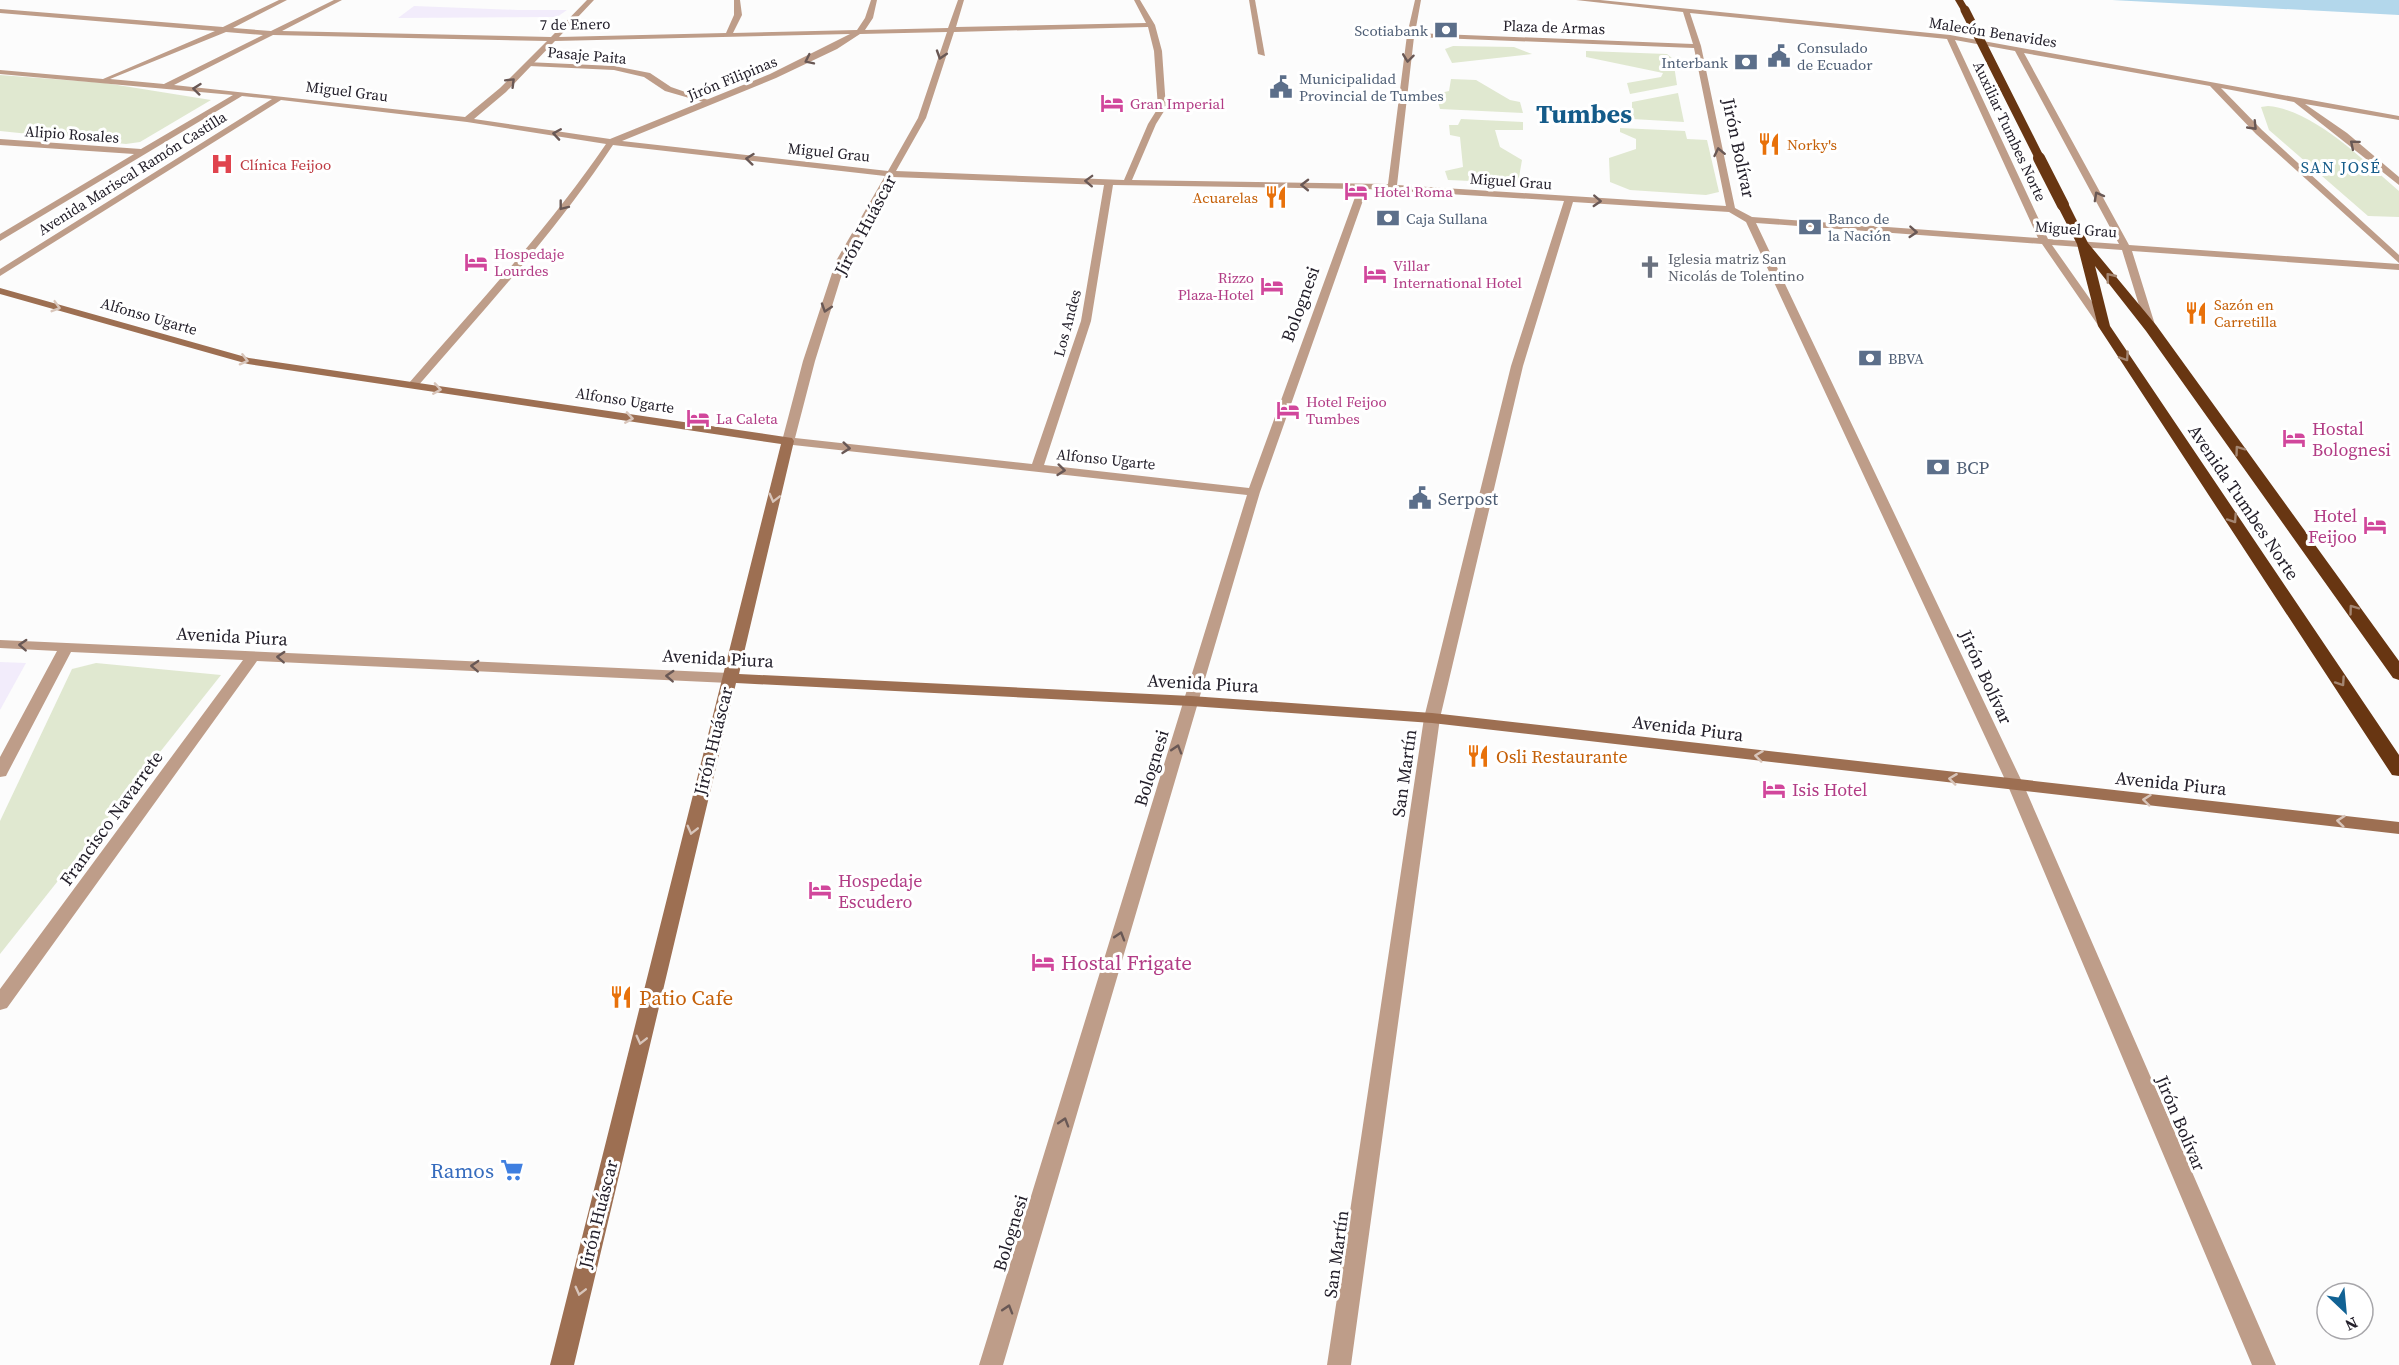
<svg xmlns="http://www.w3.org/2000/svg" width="2399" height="1365" viewBox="0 0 2399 1365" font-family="'Source Serif 4',serif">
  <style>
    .built { fill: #f2ecfb }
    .green { fill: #e0e8d0 }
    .water { fill: #b3d7eb }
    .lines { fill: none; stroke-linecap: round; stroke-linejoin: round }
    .lane { fill: #be9d89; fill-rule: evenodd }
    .street { fill: #be9d89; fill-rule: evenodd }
    .secondary { fill: #9d6f52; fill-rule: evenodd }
    .highway { fill: #683612; fill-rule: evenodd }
    .highway-bridge-far1 { stroke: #683612; stroke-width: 9 }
    .highway-bridge { stroke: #683612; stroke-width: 12 }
    .oneway { stroke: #695855 }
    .oneway2 { stroke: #a48671 }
    .oneway3 { stroke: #d8c5ba }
    .labels { text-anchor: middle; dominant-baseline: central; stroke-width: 6; stroke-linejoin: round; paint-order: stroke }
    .far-street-label { font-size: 15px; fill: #24202b; stroke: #fff }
    .far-service-label { font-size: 15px; fill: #4e5e75; stroke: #fff; text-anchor: start }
    .far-hotel-label { font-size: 15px; fill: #b23c85; stroke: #fff; text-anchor: start }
    .far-food-label { font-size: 15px; fill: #c56008; stroke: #fff; text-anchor: start }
    .far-health-label { font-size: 15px; fill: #be3a42; stroke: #fff; text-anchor: start }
    .far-worship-label { font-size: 15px; fill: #5b616d; stroke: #fff; text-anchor: start }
    .far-neighbourhood-label { font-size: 16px; letter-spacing: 1.5px; fill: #145b89; stroke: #fff }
    .street-label { font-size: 18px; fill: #24202b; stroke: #fff }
    .hotel-label { font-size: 18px; fill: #b23c85; stroke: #fff; text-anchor: start }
    .service-label { font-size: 18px; fill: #4e5e75; stroke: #fff; text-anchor: start }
    .food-label { font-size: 18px; fill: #c56008; stroke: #fff; text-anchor: start }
    .near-hotel-label { font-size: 21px; fill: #b23c85; stroke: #fff; text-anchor: start }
    .near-food-label { font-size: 21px; fill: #c56008; stroke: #fff; text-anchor: start }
    .near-shop-label { font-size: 21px; fill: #366cbe; stroke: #fff; text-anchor: end }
    .far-town-label { font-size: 26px; font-weight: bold; fill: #145b89; stroke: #fff }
  </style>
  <rect width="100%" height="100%" fill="#fcfcfc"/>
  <!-- built -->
  <g class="built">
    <polygon points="414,6 518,10 567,10 557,17 398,18"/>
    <polygon points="0,662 26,663 0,710"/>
  </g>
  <!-- green -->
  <g class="green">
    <polygon points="1453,46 1514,47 1532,54 1452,63 1445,49"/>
    <polygon points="1586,51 1667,54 1673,59 1677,85 1630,94 1627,83 1661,77 1663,73 1586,57"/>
    <polygon points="0,75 105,83 211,100 140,142 126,144 0,131"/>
    <polygon points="1451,79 1476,80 1510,100 1520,102 1523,113 1440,109 1436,94 1449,91"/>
    <polygon points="1678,93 1684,122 1615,118 1614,112 1632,108 1632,102"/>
    <path d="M2268 106C2314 110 2365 162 2399 191V217L2368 216 2269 130 2261 107Z"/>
    <polygon points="1461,119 1523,122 1523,130 1495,130 1500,147 1522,160 1518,183 1448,180 1445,171 1463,167 1460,137 1450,135 1449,125 1458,125"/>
    <polygon points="1620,128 1685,131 1687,139 1707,140 1719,192 1706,195 1630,190 1610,182 1609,158 1636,149 1636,139 1620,132"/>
    <polygon points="96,663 221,675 0,954 0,821 72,669"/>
  </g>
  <!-- water -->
  <polygon class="water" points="2112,0 2399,0 2399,15"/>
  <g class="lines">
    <!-- lane -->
    <polygon class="lane" points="526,62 614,66 650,73 671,87 714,102 710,104 665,91 644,77 614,70 529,66 526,66"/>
    <!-- street -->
    <g class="street">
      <path d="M279 0H287L233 28 271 31 334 0H342L282 31 551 37 587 0H594L559 37 726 33 734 15V0H740L742 15 733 33 857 30 865 18 871 0H877L873 18 865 30 948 28 958 0H964L956 27 1146 23 1134 0H1140L1155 25 1162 51 1166 108 1156 124 1132 180 1388 184 1407 35 1415 0H1421L1415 33 1693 44 1683 12 1576 0H1600L1950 35 2399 116V120L2305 104 2347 133 2399 177V185L2294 102 2221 88 2262 130 2399 255V263L2256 134 2210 86 2024 53 2129 245 2399 264V270L2132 251 2156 328 2151 331 2146 328 2122 250 2052 245 2109 326 2104 329 2100 328 2042 244 1756 223 2024 786 2276 1365H2252L2008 786 1746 222 1729 212 1573 202 1523 366 1440 718 1351 1365H1327L1424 718 1511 366 1564 201 1367 189 1260 492 1003 1365H979L1247 495 784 444 782 441 803 361 836 261 885 176 613 145C556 231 485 309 417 387H409V383C477 305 548 229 606 144L467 122 281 100 0 276V269L272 99 242 96 0 241V234L134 154 0 145V139L141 149 233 95 0 74V70L103 79 215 31 0 13V9L223 27ZM1690 13 1947 39 2038 238 1752 217 1735 208 1701 46ZM1148 27 1154 51 1158 108 1148 124 1124 180 896 171 926 118 954 32ZM226 32 263 35 164 84 110 79ZM947 32 918 118 888 171 622 141 776 78 837 49 860 34ZM850 34 770 74 610 139 474 119 506 92 555 41ZM273 35 547 41 500 88 465 117 174 85ZM1414 37 1694 48 1726 206 1397 185ZM1955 40 2015 51 2119 244 2048 239ZM893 177 1104 185 1081 321 1032 464 795 438 815 361 846 261ZM1113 185 1358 189 1249 488 1044 465 1091 321Z"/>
      <polygon points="1249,0 1255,0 1265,56 1258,54"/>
      <polygon points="0,640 729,673 736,678 729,683 257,661 7,1008 0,1010 0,989 243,660 71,652 8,772 6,776 0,777 0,757 57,651 0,648"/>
    </g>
    <!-- secondary -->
    <polygon class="secondary" points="0,288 249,358 792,438 794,441 739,674 1191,696 1432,713 2399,822 2399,834 1432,723 1191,706 736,683 574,1365 550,1365 781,444 248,364 0,294"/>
    <!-- highway -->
    <g class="highway">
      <polygon points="1955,0 1963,0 1969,10 1968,12 1962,12"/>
      <polygon points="2063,202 2069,205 2088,243 2156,325 2399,661 2399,680 2393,678 2146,331 2095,266 2110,326 2399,755 2399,776 2392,775 2098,326 2077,244 2057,205"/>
    </g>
    <!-- highway-bridge-far1 -->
    <polyline class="highway-bridge-far1" points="1965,10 2040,159"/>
    <!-- highway-bridge -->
    <polyline class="highway-bridge" points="2039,158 2063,205"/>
  </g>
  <!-- one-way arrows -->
  <defs><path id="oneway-chevron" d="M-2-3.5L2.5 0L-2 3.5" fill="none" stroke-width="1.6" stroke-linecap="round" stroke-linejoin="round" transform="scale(1.5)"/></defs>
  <g class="oneway">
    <use href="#oneway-chevron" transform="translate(941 55) rotate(108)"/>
    <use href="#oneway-chevron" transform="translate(1408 58) rotate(97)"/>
    <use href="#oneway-chevron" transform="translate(809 60) rotate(154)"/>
    <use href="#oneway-chevron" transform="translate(511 82) rotate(-45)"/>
    <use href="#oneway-chevron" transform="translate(197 89) rotate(-174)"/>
    <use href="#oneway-chevron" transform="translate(2253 126) rotate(46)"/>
    <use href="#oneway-chevron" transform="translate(557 134) rotate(-171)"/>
    <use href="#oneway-chevron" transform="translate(2354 144) rotate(-140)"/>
    <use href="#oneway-chevron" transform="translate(1719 152) rotate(-102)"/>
    <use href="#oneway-chevron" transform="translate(750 159) rotate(-174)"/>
    <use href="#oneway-chevron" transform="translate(1089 181) rotate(-178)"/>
    <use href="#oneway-chevron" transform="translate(1305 185) rotate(-179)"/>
    <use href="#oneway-chevron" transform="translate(2098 196) rotate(-119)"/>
    <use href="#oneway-chevron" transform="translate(1597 201) rotate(3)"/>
    <use href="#oneway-chevron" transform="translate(563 206) rotate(128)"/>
    <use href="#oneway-chevron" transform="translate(1913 232) rotate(4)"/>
    <use href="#oneway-chevron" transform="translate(826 308) rotate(108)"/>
    <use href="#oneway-chevron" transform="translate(846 448) rotate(6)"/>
    <use href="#oneway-chevron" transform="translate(1061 470) rotate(6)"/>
    <use href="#oneway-chevron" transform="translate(23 645) rotate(-177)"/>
    <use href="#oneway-chevron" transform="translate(281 657) rotate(-177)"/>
    <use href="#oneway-chevron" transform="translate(475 666) rotate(-177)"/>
    <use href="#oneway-chevron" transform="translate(670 676) rotate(-177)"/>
    <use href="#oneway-chevron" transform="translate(1177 749) rotate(-73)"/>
    <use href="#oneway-chevron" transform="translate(1120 936) rotate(-73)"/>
    <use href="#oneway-chevron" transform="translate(1064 1122) rotate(-73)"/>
    <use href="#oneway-chevron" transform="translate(1008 1309) rotate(-73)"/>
  </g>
  <g class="oneway2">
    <use href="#oneway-chevron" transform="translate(2110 277) rotate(-129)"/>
    <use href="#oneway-chevron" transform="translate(2125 357) rotate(56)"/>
    <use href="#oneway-chevron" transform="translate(2239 450) rotate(-126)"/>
    <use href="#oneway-chevron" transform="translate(2233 519) rotate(56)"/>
    <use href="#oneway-chevron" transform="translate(2353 609) rotate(-126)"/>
    <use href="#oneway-chevron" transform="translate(2341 682) rotate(56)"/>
  </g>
  <g class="oneway3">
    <use href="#oneway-chevron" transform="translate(56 307) rotate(16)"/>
    <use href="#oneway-chevron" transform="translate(244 360) rotate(14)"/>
    <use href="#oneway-chevron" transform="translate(437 389) rotate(9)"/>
    <use href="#oneway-chevron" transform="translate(629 418) rotate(9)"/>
    <use href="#oneway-chevron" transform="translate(774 498) rotate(104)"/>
    <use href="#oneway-chevron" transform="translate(1759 756) rotate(-173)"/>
    <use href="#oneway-chevron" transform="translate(1953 779) rotate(-173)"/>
    <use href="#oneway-chevron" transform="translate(2147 800) rotate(-174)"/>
    <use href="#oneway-chevron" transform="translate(2341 821) rotate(-174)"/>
    <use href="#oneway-chevron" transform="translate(692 830) rotate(104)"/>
    <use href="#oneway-chevron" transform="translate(641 1040) rotate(104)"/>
    <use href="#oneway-chevron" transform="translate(580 1291) rotate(104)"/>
  </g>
  <!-- icons -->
  <defs>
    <g id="bank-bare" transform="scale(1.8)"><path d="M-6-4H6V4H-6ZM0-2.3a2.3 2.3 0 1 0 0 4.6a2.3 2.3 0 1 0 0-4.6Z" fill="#5c6f8a" stroke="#fff" stroke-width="2.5" paint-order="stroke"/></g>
    <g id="civic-bare" transform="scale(1.8)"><path d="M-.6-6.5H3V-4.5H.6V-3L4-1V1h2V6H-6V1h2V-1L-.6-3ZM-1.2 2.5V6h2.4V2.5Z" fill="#5c6f8a" stroke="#fff" stroke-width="2.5" paint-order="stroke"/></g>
    <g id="hotel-bare" transform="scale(1.8)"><path d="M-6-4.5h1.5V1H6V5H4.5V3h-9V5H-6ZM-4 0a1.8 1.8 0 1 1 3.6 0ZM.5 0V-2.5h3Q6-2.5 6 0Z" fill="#d1479c" stroke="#fff" stroke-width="2.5" paint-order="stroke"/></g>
    <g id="restaurant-bare" transform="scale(1.8)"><path d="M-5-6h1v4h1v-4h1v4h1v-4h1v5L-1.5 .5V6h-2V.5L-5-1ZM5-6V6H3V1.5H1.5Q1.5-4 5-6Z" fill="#e8710a" stroke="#fff" stroke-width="2.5" paint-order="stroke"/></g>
    <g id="hospital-bare" transform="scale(1.8)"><path d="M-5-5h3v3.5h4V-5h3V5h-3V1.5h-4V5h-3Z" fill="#e0444e" stroke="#fff" stroke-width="2.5" paint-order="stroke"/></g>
    <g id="church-bare" transform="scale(1.8)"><path d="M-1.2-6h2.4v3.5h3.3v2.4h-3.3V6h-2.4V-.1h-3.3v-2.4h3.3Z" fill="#6b7280" stroke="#fff" stroke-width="2.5" paint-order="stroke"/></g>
    <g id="supermarket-bare" transform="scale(1.8)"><path d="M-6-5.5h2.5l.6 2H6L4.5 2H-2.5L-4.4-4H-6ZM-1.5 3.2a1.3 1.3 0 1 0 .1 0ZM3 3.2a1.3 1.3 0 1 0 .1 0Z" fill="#3f7fe0" stroke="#fff" stroke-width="2.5" paint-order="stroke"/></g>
  </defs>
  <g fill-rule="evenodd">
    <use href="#bank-bare" x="1446" y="30"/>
    <use href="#civic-bare" x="1779" y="56"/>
    <use href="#bank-bare" x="1746" y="62"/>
    <use href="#civic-bare" x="1281" y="87"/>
    <use href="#hotel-bare" x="1112" y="103"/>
    <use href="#restaurant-bare" x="1769" y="144"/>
    <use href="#hospital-bare" x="222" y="164"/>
    <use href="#hotel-bare" x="1356" y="191"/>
    <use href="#restaurant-bare" x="1276" y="197"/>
    <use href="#bank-bare" x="1388" y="218"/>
    <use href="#bank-bare" x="1810" y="227"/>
    <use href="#hotel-bare" x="476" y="262"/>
    <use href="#church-bare" x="1650" y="267"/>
    <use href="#hotel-bare" x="1375" y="274"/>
    <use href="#hotel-bare" x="1272" y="286"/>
    <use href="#restaurant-bare" x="2196" y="313"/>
    <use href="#bank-bare" x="1870" y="358"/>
    <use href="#hotel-bare" x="1288" y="410"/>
    <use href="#hotel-bare" x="698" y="418"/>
    <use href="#hotel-bare" x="2294" y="438"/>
    <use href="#bank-bare" x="1938" y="467"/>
    <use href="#civic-bare" x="1420" y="498"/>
    <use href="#hotel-bare" x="2375" y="525"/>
    <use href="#restaurant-bare" x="1478" y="756"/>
    <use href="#hotel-bare" x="1774" y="789"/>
    <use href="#hotel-bare" x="820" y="890"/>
    <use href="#hotel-bare" x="1043" y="962"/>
    <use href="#restaurant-bare" x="621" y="997"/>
    <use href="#supermarket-bare" x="512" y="1170"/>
  </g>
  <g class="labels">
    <!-- far-street labels -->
    <g class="far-street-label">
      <text transform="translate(575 24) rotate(-1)">7 de Enero</text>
      <text transform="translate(1554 27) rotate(2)">Plaza de Armas</text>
      <text transform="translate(1993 32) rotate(9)">Malecón Benavides</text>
      <text transform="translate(587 55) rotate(5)">Pasaje Paita</text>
      <text transform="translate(732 78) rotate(-22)">Jirón Filipinas</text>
      <text transform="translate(347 91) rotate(7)">Miguel Grau</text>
      <text transform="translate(2010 131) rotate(65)">Auxiliar Tumbes Norte</text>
      <text transform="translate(72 134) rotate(4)">Alipio Rosales</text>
      <text transform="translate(829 152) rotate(6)">Miguel Grau</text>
      <text transform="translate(132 173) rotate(-32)">Avenida Mariscal Ramón Castilla</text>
      <text transform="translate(1511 181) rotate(4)">Miguel Grau</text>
      <text transform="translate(2076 229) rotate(4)">Miguel Grau</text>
      <text transform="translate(149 316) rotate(16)">Alfonso Ugarte</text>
      <text transform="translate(1067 323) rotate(-75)">Los Andes</text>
      <text transform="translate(625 400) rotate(9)">Alfonso Ugarte</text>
      <text transform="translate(1106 459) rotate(6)">Alfonso Ugarte</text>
    </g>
    <!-- far-service labels -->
    <g class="far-service-label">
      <text x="1428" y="30" text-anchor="end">Scotiabank</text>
      <text x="1797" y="47">Consulado<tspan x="1797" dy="17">de Ecuador</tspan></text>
      <text x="1728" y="62" text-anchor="end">Interbank</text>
      <text x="1299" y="78">Municipalidad<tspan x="1299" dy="17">Provincial de Tumbes</tspan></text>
      <text x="1406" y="218">Caja Sullana</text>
      <text x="1828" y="218">Banco de<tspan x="1828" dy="17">la Nación</tspan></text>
      <text x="1888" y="358">BBVA</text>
    </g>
    <!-- far-hotel labels -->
    <g class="far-hotel-label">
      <text x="1130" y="103">Gran Imperial</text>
      <text x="1374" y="191">Hotel Roma</text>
      <text x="494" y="253">Hospedaje<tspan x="494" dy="17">Lourdes</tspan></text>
      <text x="1393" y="265">Villar<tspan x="1393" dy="17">International Hotel</tspan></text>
      <text x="1254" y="277" text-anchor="end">Rizzo<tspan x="1254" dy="17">Plaza-Hotel</tspan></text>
      <text x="1306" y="401">Hotel Feijoo<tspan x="1306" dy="17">Tumbes</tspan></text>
      <text x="716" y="418">La Caleta</text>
    </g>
    <!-- far-food labels -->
    <g class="far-food-label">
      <text x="1787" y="144">Norky's</text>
      <text x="1258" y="197" text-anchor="end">Acuarelas</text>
      <text x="2214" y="304">Sazón en<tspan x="2214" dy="17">Carretilla</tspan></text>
    </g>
    <!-- far-health labels -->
    <g class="far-health-label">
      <text x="240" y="164">Clínica Feijoo</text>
    </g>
    <!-- far-worship labels -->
    <g class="far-worship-label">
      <text x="1668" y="258">Iglesia matriz San<tspan x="1668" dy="17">Nicolás de Tolentino</tspan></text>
    </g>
    <!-- far-neighbourhood labels -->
    <g class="far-neighbourhood-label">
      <text x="2341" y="167">SAN JOSÉ</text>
    </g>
    <!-- street labels -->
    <g class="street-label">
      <text transform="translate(1739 148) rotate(78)">Jirón Bolívar</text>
      <text transform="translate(865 225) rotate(-62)">Jirón Huáscar</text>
      <text transform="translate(1300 304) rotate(-70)">Bolognesi</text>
      <text transform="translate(2244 502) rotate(56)">Avenida Tumbes Norte</text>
      <text transform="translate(232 636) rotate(3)">Avenida Piura</text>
      <text transform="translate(718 658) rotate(3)">Avenida Piura</text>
      <text transform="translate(1986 677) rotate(65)">Jirón Bolívar</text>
      <text transform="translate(1203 683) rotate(3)">Avenida Piura</text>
      <text transform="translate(1688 728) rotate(7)">Avenida Piura</text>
      <text transform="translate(713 741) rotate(-76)">Jirón Huáscar</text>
      <text transform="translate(1151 768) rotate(-73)">Bolognesi</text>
      <text transform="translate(1404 773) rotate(-82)">San Martín</text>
      <text transform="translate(2171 783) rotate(6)">Avenida Piura</text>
      <text transform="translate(111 818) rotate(-54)">Francisco Navarrete</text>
      <text transform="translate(2181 1123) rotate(67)">Jirón Bolívar</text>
      <text transform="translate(598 1214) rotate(-76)">Jirón Huáscar</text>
      <text transform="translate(1010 1233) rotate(-73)">Bolognesi</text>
      <text transform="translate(1336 1254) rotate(-82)">San Martín</text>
    </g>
    <!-- hotel labels -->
    <g class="hotel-label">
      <text x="2312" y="428">Hostal<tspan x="2312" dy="21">Bolognesi</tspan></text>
      <text x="2357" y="515" text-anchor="end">Hotel<tspan x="2357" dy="21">Feijoo</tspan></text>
      <text x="1792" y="789">Isis Hotel</text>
      <text x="838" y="880">Hospedaje<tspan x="838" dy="21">Escudero</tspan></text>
    </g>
    <!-- service labels -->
    <g class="service-label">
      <text x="1956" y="467">BCP</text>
      <text x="1438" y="498">Serpost</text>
    </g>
    <!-- food labels -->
    <g class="food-label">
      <text x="1496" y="756">Osli Restaurante</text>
    </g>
    <!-- near-hotel labels -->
    <g class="near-hotel-label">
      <text x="1061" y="962">Hostal Frigate</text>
    </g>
    <!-- near-food labels -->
    <g class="near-food-label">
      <text x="639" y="997">Patio Cafe</text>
    </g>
    <!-- near-shop labels -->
    <g class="near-shop-label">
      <text x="494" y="1170">Ramos</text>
    </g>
    <!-- far-town labels -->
    <g class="far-town-label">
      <text x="1584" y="114">Tumbes</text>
    </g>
  </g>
  <!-- north arrow -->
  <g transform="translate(2345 1311) rotate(154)"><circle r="28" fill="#ffffff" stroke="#a7a6aa" stroke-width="1.5"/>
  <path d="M0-4.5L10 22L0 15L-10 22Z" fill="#116294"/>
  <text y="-9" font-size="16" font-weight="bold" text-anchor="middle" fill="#24202b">N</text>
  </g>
</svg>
